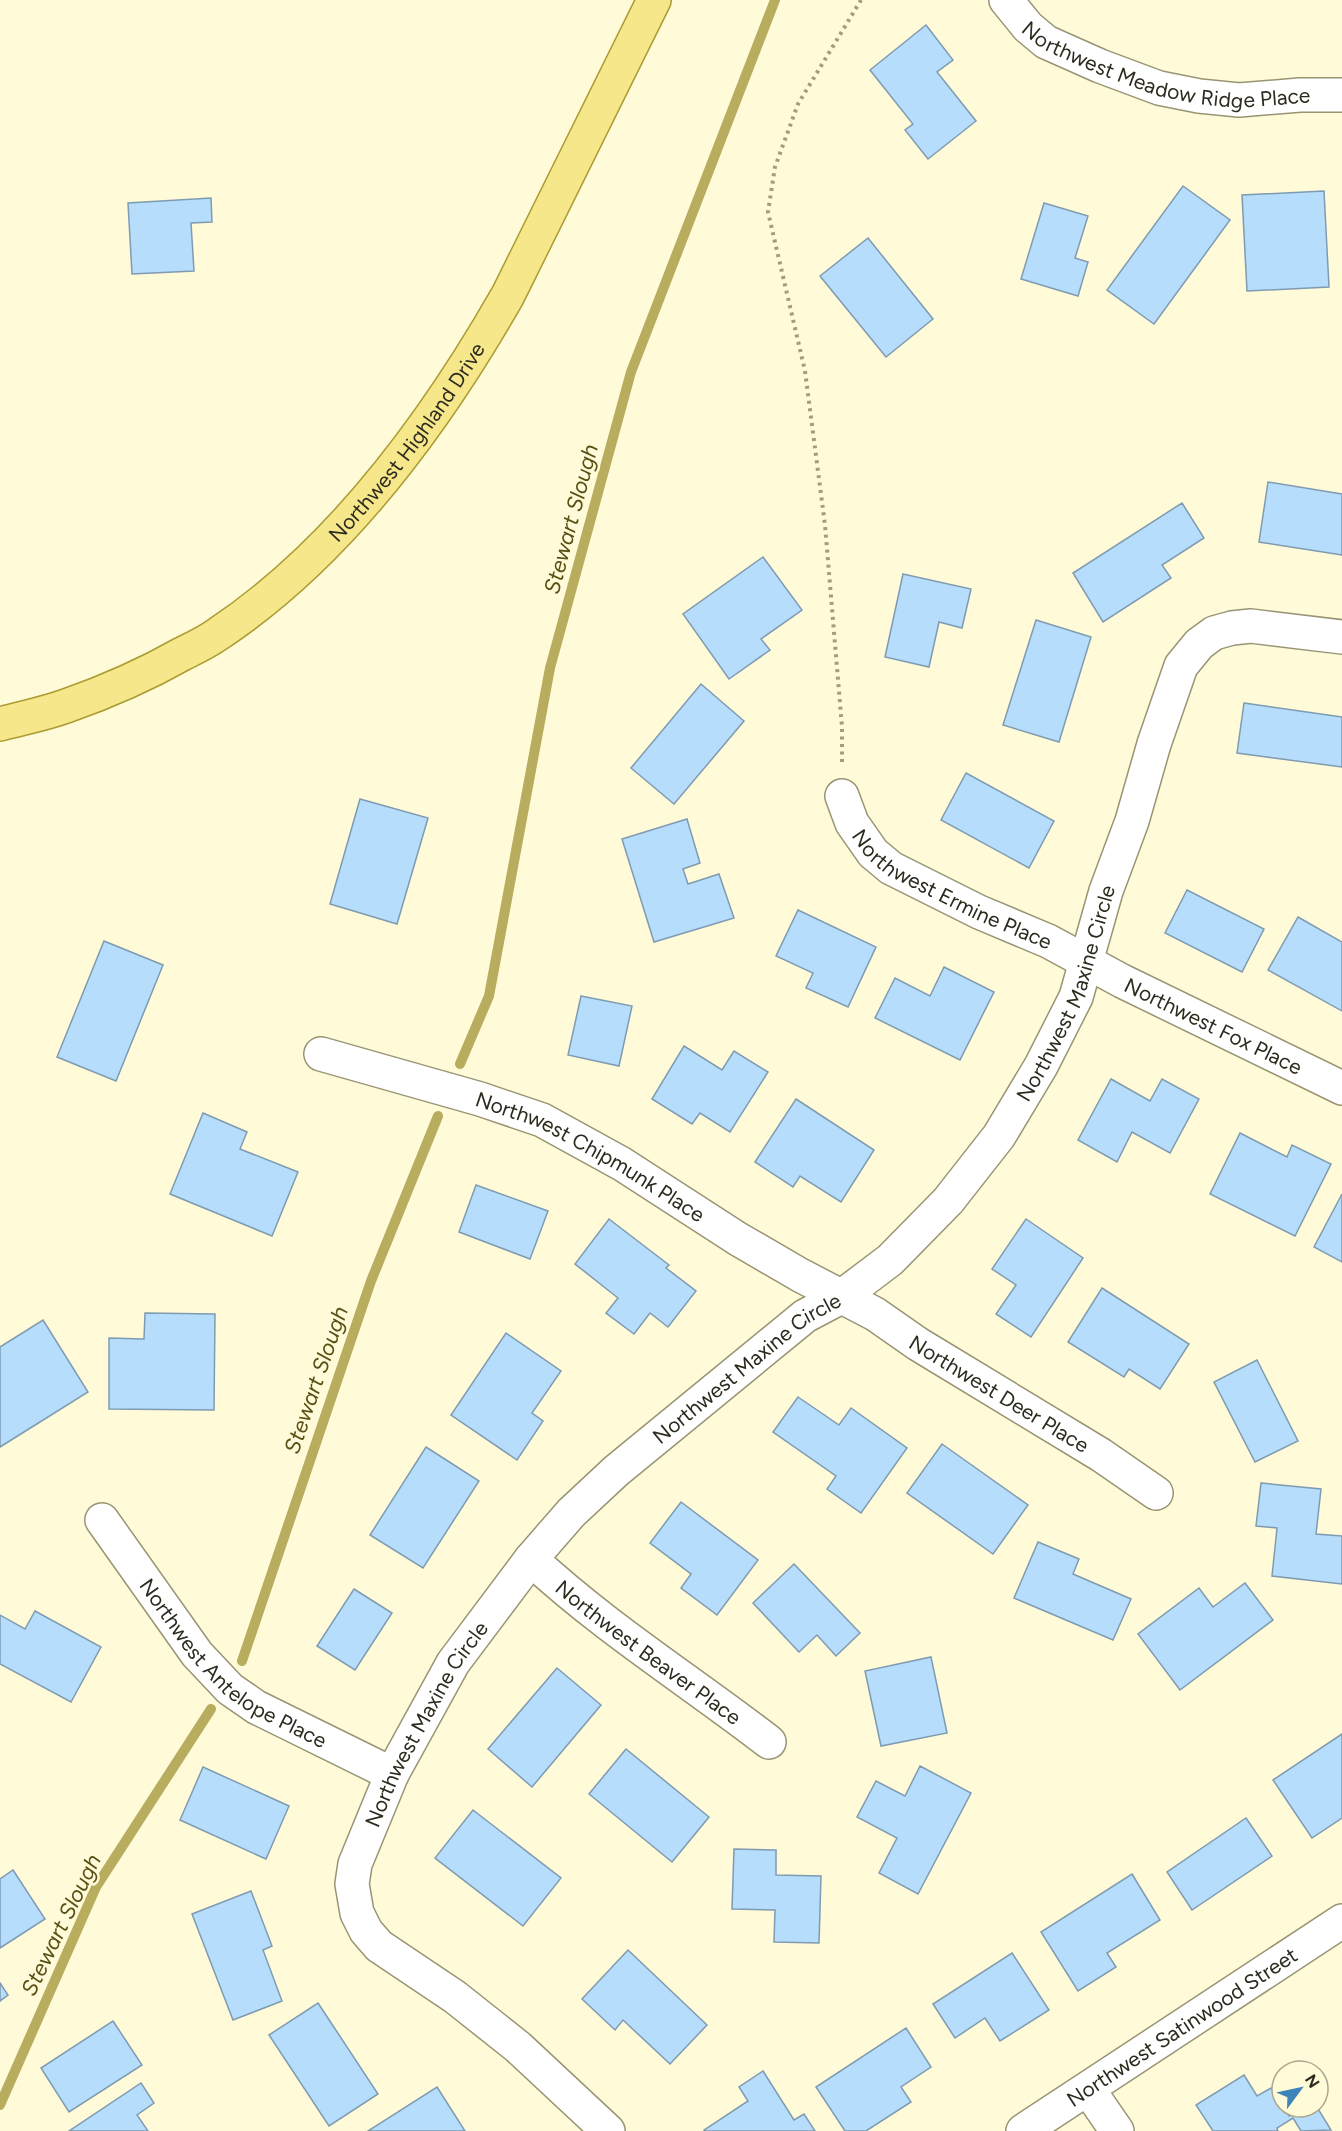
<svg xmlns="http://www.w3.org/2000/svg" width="1342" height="2131" viewBox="0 0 1342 2131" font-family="Figtree,sans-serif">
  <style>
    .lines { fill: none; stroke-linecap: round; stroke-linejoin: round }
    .stream { stroke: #b8ac5f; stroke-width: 10 }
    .building { fill: #b6ddfc; stroke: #7f9bb1; stroke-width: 1.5 }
    .minor-casing { stroke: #999474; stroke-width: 36 }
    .major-casing { stroke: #aa9b32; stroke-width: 36 }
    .path { stroke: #a09d84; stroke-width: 4; stroke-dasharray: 3 4.5; stroke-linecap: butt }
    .minor { stroke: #fff; stroke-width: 33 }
    .major { stroke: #f5e78a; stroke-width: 33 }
    .labels { text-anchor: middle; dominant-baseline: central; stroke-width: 5; stroke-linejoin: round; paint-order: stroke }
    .street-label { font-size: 21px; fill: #2d2b1e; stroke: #fffad8 }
    .water-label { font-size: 22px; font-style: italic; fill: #595015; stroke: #fffad8 }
  </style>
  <rect width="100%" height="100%" fill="#fffad8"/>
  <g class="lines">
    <!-- stream -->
    <g class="stream">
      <polyline points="460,1064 489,996 550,668 631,372 775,0"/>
      <polyline points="242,1661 371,1281 438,1116"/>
      <polyline points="0,2105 96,1887 211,1709"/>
    </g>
  </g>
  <!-- building -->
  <g class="building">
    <polygon points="926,25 953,60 937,72 976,121 928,159 905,130 913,124 870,70"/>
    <polygon points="1183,186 1230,220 1154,324 1107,290"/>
    <polygon points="1324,191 1329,287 1247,291 1242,195"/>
    <polygon points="211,198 212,222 191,223 194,271 132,274 128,203"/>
    <polygon points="1044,203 1088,216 1075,258 1088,262 1078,296 1021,279"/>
    <polygon points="868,238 933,319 886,357 820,276"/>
    <polygon points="1268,482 1342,494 1342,555 1259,542"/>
    <polygon points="1182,503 1204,538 1162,565 1171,578 1103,622 1073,573"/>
    <polygon points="763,557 802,610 761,639 770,650 729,679 683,614"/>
    <polygon points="903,574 971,589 962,628 939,622 929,667 885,657"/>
    <polygon points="1036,620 1091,637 1059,742 1003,725"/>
    <polygon points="701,684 744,721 674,804 631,768"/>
    <polygon points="1244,703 1342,717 1342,767 1237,753"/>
    <polygon points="966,773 1054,821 1029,868 941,820"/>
    <polygon points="360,799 428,818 397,924 330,904"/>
    <polygon points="687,819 700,863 683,869 688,884 719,874 734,918 654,942 622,839"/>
    <polygon points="1187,890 1264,929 1242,972 1165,933"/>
    <polygon points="798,910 876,947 848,1007 806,988 813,973 776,956"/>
    <polygon points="1298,917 1342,942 1342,1011 1268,970"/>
    <polygon points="104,941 163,965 116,1081 57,1057"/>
    <polygon points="944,967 994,992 960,1060 875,1018 895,978 930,996"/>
    <polygon points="581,996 632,1006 619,1066 568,1055"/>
    <polygon points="684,1046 722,1070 734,1051 768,1072 730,1132 700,1113 692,1124 652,1099"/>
    <polygon points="1111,1079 1150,1101 1162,1079 1199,1099 1170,1153 1132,1132 1117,1162 1078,1140"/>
    <polygon points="796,1099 874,1150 841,1202 800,1176 793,1187 755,1162"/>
    <polygon points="203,1113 247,1132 240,1149 298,1172 272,1236 170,1194"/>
    <polygon points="1240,1133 1287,1157 1292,1145 1331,1164 1295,1236 1210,1194"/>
    <polygon points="476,1185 548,1211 530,1259 459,1232"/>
    <polygon points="1342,1194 1342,1262 1314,1247"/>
    <polygon points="609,1219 669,1265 666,1268 696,1291 668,1327 650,1313 634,1334 606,1313 618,1298 575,1264"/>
    <polygon points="1026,1219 1083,1258 1031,1337 996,1314 1016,1285 992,1269"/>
    <polygon points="1102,1288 1189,1344 1160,1389 1129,1369 1124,1377 1068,1342"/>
    <polygon points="145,1313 215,1314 214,1410 109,1409 109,1338 144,1339"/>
    <polygon points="43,1320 88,1392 0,1447 0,1347"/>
    <polygon points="506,1333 561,1371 532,1413 543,1421 517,1460 451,1415"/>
    <polygon points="1257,1360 1298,1441 1255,1462 1214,1382"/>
    <polygon points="798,1397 839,1425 851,1408 907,1448 861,1513 827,1489 836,1476 773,1432"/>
    <polygon points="942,1444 1028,1505 993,1554 907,1493"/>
    <polygon points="426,1447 479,1481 423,1568 370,1535"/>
    <polygon points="1261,1483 1321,1489 1316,1534 1342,1536 1342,1584 1272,1576 1277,1528 1256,1526"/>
    <polygon points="681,1502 758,1560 717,1615 681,1588 691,1574 650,1543"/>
    <polygon points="1038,1542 1079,1559 1073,1574 1131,1599 1113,1640 1014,1598"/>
    <polygon points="794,1564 860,1633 836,1656 817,1635 799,1652 753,1603"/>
    <polygon points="1245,1583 1273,1620 1180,1690 1138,1634 1199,1588 1213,1607"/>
    <polygon points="354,1589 392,1613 355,1670 317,1646"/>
    <polygon points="35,1611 101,1647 71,1702 0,1664 0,1615 25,1629"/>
    <polygon points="931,1657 947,1733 881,1746 865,1671"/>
    <polygon points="557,1668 601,1705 532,1787 488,1749"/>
    <polygon points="1342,1734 1342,1818 1312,1838 1273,1780"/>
    <polygon points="626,1749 709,1817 672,1862 589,1794"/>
    <polygon points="920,1766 971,1793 918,1894 879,1873 897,1838 857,1817 876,1781 905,1796"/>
    <polygon points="203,1767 289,1806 266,1859 180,1820"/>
    <polygon points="473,1810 561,1878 523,1926 435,1858"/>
    <polygon points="1246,1818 1272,1856 1192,1910 1167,1872"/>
    <polygon points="734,1849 776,1850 776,1875 821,1876 819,1943 774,1942 775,1910 732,1909"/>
    <polygon points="13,1870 45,1919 0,1948 0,1879"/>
    <polygon points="1132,1874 1160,1920 1107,1953 1116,1967 1078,1991 1041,1932"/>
    <polygon points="251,1891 272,1946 263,1950 282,2001 233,2020 192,1914"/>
    <polygon points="628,1950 707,2025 670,2064 623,2020 615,2030 582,1999"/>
    <polygon points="1012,1953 1049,2010 1000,2041 985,2018 955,2038 933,2004"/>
    <polygon points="0,1983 8,1995 0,2001"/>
    <polygon points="318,2003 378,2094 329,2126 269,2035"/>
    <polygon points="113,2021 142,2065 69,2112 41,2068"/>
    <polygon points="906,2028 931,2067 901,2087 911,2102 866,2131 845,2131 816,2087"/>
    <polygon points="763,2071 794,2120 804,2114 815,2131 705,2131 704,2130 748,2101 739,2087"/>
    <polygon points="1244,2075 1257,2096 1271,2088 1289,2116 1304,2107 1317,2107 1331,2130 1301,2131 1293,2118 1277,2128 1278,2131 1213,2131 1196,2105"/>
    <polygon points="141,2083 154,2103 137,2115 148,2131 69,2131"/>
    <polygon points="437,2087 465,2131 368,2131"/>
  </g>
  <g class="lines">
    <!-- minor casing -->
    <g class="minor-casing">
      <g id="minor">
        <path id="s1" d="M1006 0 1028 27 1046 42 1100 66 1159 88 1199 96 1239 100 1300 95H1342"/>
        <path id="s2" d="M842 796 852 823 873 853 891 868 979 912 1048 941 1122 981 1342 1088"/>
        <path id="s3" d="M321 1054 480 1099 542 1120 622 1164 738 1239 800 1275 875 1314 918 1344 1101 1455 1156 1493"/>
        <path id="s4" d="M102 1520 197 1654 230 1689 256 1707 392 1774"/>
        <path id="s5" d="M531 1559C604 1627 690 1681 769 1742"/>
        <polyline points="1088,2089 1117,2131"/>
        <path id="s6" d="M608 2131 518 2047 455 1997 379 1946 366 1931 357 1913 352 1884 355 1864 392 1774 453 1663 531 1559 571 1513 616 1471 805 1316 841 1297 890 1260 948 1201 999 1136 1041 1066 1076 997 1106 891 1132 821 1154 744 1181 666 1199 644 1214 633 1232 628 1251 626 1342 637"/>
        <path id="s7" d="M1023 2131 1342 1921"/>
      </g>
    </g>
    <!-- major casing -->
    <g class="major-casing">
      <g id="major">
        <path id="s8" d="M0 724C22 718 44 714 66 706 106 692 145 675 182 654 194 648 207 642 218 634 341 552 435 423 508 295L654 0"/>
      </g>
    </g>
    <!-- path -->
    <polyline class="path" points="842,762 842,727 825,525 805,371 768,212 775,167 798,104 861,0"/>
    <!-- minor -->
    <use href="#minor" class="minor"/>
    <!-- major -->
    <use href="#major" class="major"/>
  </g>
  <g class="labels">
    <!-- street labels -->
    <g class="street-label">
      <text stroke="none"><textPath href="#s1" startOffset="182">Northwest Meadow Ridge Place</textPath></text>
      <text stroke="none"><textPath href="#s8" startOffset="508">Northwest Highland Drive</textPath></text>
      <text stroke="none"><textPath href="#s2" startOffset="152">Northwest Ermine Place</textPath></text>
      <text stroke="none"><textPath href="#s6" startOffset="1532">Northwest Maxine Circle</textPath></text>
      <text stroke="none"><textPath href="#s2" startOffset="448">Northwest Fox Place</textPath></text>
      <text stroke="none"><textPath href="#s3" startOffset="290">Northwest Chipmunk Place</textPath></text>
      <text stroke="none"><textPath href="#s6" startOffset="1028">Northwest Maxine Circle</textPath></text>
      <text stroke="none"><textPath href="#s3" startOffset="764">Northwest Deer Place</textPath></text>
      <text stroke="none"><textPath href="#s5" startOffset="150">Northwest Beaver Place</textPath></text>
      <text stroke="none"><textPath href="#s4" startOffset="198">Northwest Antelope Place</textPath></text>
      <text stroke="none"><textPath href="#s6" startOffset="542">Northwest Maxine Circle</textPath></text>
      <text stroke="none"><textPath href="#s7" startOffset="190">Northwest Satinwood Street</textPath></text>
    </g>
    <!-- water labels -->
    <g class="water-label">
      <text transform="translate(571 519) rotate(-75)">Stewart Slough</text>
      <text transform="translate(316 1380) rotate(-71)">Stewart Slough</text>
      <text transform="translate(61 1925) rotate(-64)">Stewart Slough</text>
    </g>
  </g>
  <!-- north arrow -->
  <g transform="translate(1300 2089) rotate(57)"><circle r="28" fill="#fffad8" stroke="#aba78e" stroke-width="1.5"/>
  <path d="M0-4.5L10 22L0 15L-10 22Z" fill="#3c84b9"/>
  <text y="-9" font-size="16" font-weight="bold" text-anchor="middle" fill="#2d2b1e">N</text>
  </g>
</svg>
